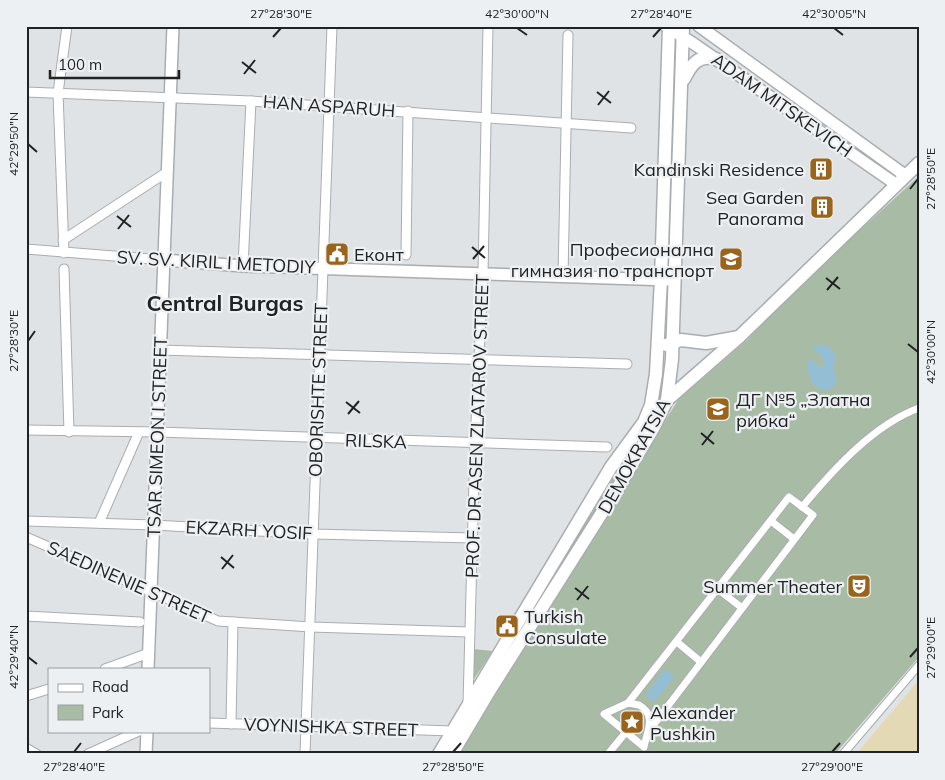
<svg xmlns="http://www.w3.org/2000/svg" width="945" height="780" viewBox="0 0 945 780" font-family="Mulish,sans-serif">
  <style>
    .green { fill: #a8bca5 }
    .sand { fill: #e3d9b4 }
    .water { fill: #94bed4 }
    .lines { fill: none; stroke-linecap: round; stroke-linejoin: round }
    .pedestrian-casing { stroke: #aaadb0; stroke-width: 9 }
    .minor-casing { stroke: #aaadb0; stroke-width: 11 }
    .tertiary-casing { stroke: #aaadb0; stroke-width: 14 }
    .secondary-casing { stroke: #aaadb0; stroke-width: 15 }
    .pedestrian { stroke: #fff; stroke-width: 7 }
    .minor { stroke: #fff; stroke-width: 9 }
    .tertiary { stroke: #fff; stroke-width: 11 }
    .secondary { stroke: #fff; stroke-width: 12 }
    .ticks { fill: none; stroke: #212223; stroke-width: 2 }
    .labels { text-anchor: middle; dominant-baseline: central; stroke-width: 4.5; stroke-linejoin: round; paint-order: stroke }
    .street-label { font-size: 18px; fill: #212223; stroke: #edf0f3 }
    .poi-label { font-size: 18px; fill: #212223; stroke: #edf0f3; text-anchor: end }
    .district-label { font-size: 22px; font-weight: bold; fill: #212223; stroke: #edf0f3 }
    .neatline { fill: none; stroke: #212223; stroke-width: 2 }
    .ticks-label { font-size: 12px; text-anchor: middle; fill: #212223 }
  </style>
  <rect width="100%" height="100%" fill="#e0e3e6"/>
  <!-- green -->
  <g class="green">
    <polygon points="919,176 919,657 835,754 457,754 678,400 747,340 797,288"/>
    <polygon points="613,472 620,476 442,754"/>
    <polygon points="473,649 493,651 474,679"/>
  </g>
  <!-- sand -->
  <polygon class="sand" points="919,680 919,754 856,754"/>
  <!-- water -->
  <g class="water">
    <path d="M827 345 836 354C835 358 834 363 834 366 834 381 844 385 823 391L811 382 807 365 810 359 816 362 818 367 824 366 822 357 813 349 814 346Z"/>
    <polygon points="665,669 674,677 654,702 645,695"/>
  </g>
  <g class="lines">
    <!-- pedestrian casing -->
    <g class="pedestrian-casing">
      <g id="pedestrian">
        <path d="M802 507C833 470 873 425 919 408"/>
        <polyline points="771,521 794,539"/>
        <polyline points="719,590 742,608"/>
        <polyline points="677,642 701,662"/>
        <polyline points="628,703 789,497 813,515 649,731"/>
        <path d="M628 703 639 705C657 715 647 731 644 747L604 714Z"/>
        <polyline points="26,747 38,754"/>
        <polyline points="608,754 626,732"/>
        <polyline points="843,754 919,665"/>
      </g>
    </g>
    <!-- minor casing -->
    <g class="minor-casing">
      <g id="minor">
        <polyline points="26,92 251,101 631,128"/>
        <polyline points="63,240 167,172"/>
        <polyline points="26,249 164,260"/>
        <polyline points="64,253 58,93 67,26"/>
        <polyline points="406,255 408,111"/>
        <polyline points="243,266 251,101"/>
        <polyline points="64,269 69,432"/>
        <polyline points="563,276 568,35"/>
        <polyline points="160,350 627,364"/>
        <polyline points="26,430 158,432 607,447"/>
        <polyline points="26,521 154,525 314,534 472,538"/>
        <polyline points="99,523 139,432"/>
        <polyline points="26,537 218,621 311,627 469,632"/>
        <polyline points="26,616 140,622"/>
        <polyline points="105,669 149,653"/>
        <polyline points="26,696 49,689"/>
        <polyline points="468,703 475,444 483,273 488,26"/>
        <polyline points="209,723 453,731"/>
        <polyline points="231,724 233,622"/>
        <polyline points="88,754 139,731"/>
        <polyline points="305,754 332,26"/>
      </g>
    </g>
    <!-- tertiary casing -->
    <g class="tertiary-casing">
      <g id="tertiary">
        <polyline points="666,26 694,44 897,185"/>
        <polyline points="699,26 906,176"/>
        <polyline points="164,260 243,266 669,280"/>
        <polyline points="148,669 173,26"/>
        <polyline points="146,754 147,731"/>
      </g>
    </g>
    <!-- secondary casing -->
    <g class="secondary-casing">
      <g id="secondary">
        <path d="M684 79C691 65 698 54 716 59"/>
        <polyline points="666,345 681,340 706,343 739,337"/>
        <polyline points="667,400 739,337 919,163"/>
        <polyline points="439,754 611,467 644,422 651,405 656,374 661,279 669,26"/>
        <polyline points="452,754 490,690 622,481 654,427 667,400 672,359 683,26"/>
      </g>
    </g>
    <!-- pedestrian -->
    <use href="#pedestrian" class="pedestrian"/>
    <!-- minor -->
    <use href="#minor" class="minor"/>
    <!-- tertiary -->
    <use href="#tertiary" class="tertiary"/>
    <!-- secondary -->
    <use href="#secondary" class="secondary"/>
  </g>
  <!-- ticks -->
  <path class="ticks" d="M517 28 527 35M834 28 843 35M273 37 281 28M653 37 661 28M242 62 256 73M244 74 255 60M597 92 611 103M598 105 609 91M28 144 37 152M910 189 918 179M117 216 131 227M118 229 129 215M472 247 485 258M473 259 484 246M826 278 840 289M827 290 838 277M28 341 35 331M908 344 918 352M346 402 360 413M348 414 359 401M701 433 714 444M702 445 713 431M221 557 234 568M222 569 233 555M575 588 589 599M577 600 588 586M28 657 37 664M910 657 918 648M74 752 81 743M453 752 461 743M832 752 840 743"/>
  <!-- icons -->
  <defs>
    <g id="building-square" transform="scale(1.25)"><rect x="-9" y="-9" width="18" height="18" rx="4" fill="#99641b" stroke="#edf0f3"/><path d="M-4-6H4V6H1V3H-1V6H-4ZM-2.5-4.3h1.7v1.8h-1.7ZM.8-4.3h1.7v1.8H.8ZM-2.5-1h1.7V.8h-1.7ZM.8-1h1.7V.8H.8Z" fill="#fff"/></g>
    <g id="civic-square" transform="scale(1.25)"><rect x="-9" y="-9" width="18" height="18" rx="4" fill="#99641b" stroke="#edf0f3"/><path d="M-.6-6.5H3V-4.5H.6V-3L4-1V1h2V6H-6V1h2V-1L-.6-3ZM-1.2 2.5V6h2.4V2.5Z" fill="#fff"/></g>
    <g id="school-square" transform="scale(1.25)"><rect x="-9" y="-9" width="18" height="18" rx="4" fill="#99641b" stroke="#edf0f3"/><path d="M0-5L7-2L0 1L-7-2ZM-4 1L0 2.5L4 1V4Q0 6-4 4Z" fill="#fff"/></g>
    <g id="theatre-square" transform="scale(1.25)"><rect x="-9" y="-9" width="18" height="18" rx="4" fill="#99641b" stroke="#edf0f3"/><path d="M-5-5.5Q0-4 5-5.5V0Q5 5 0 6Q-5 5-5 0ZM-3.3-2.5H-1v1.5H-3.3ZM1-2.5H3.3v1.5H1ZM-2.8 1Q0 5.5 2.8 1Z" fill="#fff"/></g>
    <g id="sight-square" transform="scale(1.25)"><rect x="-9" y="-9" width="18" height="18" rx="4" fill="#99641b" stroke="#edf0f3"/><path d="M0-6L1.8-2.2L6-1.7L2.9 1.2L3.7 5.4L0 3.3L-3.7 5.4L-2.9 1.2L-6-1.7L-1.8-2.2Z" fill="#fff"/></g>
  </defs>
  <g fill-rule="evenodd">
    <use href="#building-square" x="821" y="169"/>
    <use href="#building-square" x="822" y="207"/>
    <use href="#civic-square" x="337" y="254"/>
    <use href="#school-square" x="731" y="259"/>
    <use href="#school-square" x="718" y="409"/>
    <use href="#theatre-square" x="859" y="586"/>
    <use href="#civic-square" x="507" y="626"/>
    <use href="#sight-square" x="632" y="722"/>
  </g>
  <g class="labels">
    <!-- street labels -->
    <g class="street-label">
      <text transform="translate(782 105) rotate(35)">ADAM MITSKEVICH</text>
      <text transform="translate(329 106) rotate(4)">HAN ASPARUH</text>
      <text transform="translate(216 262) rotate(3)">SV. SV. KIRIL I METODIY</text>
      <text transform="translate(318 390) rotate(-88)">OBORISHTE STREET</text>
      <text transform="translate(477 426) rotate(-88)">PROF. DR ASEN ZLATAROV STREET</text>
      <text transform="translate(157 437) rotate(-88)">TSAR SIMEON I STREET</text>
      <text transform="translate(376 441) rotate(2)">RILSKA</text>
      <text transform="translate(634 456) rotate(-61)">DEMOKRATSIA</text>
      <text transform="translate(249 530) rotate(3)">EKZARH YOSIF</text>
      <text transform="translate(129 582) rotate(24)">SAEDINENIE STREET</text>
      <text transform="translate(331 727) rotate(2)">VOYNISHKA STREET</text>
    </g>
    <!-- poi labels -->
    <g class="poi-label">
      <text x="804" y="169">Kandinski Residence</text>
      <text x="804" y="197">Sea Garden<tspan x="804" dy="21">Panorama</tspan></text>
      <text x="714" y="249">Професионална<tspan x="714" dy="21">гимназия по транспорт</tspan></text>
      <text x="354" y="254" text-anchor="start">Еконт</text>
      <text x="736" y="399" text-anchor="start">ДГ №5 „Златна<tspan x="736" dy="21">рибка“</tspan></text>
      <text x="842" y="586">Summer Theater</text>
      <text x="524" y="616" text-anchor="start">Turkish<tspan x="524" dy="21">Consulate</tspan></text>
      <text x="650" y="712" text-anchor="start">Alexander<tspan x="650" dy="21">Pushkin</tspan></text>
    </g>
    <!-- district labels -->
    <g class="district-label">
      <text x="225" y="303">Central Burgas</text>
    </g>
  </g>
  <!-- border -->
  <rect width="945" height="780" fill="none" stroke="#edf0f3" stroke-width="55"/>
  <!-- legend -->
  <rect x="48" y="668" width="162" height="65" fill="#edf0f3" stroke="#9b9ea0"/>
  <rect x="58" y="684" width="25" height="8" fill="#ffffff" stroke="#9b9ea0"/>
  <text x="92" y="692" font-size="15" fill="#212223">Road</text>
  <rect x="58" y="705" width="25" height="15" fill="#a8bca5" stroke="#9b9ea0"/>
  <text x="92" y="718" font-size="15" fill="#212223">Park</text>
  <!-- scale -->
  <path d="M50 70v8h129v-8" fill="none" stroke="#212223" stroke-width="2.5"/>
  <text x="58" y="70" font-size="15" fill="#212223" stroke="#edf0f3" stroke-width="4" paint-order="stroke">100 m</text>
  <rect x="28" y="28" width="890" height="724" class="neatline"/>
  <g class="ticks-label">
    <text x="281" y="18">27°28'30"E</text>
    <text x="517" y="18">42°30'00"N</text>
    <text x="661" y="18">27°28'40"E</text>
    <text x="834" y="18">42°30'05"N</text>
    <text transform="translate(14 144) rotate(-90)" y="4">42°29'50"N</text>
    <text transform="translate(931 179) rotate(-90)" y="4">27°28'50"E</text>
    <text transform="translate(14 341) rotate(-90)" y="4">27°28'30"E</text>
    <text transform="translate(931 352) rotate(-90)" y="4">42°30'00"N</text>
    <text transform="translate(931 648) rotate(-90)" y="4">27°29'00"E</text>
    <text transform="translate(14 657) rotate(-90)" y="4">42°29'40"N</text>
    <text x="74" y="771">27°28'40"E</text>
    <text x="453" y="771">27°28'50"E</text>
    <text x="832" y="771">27°29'00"E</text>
  </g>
</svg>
